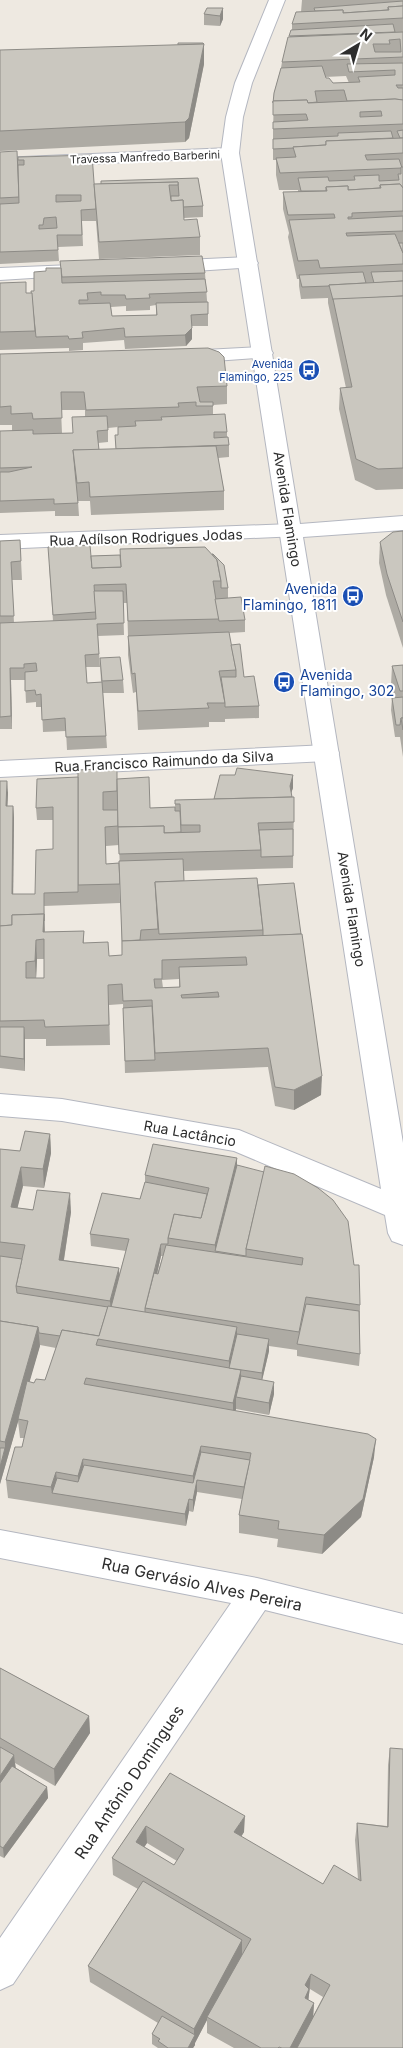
<svg xmlns="http://www.w3.org/2000/svg" width="403" height="2048" viewBox="0 0 403 2048" font-family="Inter,sans-serif">
  <style>
    .lines { fill: none; stroke-linecap: round; stroke-linejoin: round }
    .street-casing { stroke: #b4b7c0; stroke-width: 2 }
    .secondary-casing { stroke: #b4b7c0; stroke-width: 2 }
    .street { fill: #fff; fill-rule: evenodd }
    .secondary { fill: #fff; fill-rule: evenodd }
    .wall { fill: #aeaba4; fill-rule: evenodd }
    .shaded-wall { fill: #8d8b86 }
    .building { fill: #cac7bf; stroke: #8d8b86; fill-rule: evenodd }
    .labels { text-anchor: middle; dominant-baseline: central; stroke-width: 4; stroke-linejoin: round; paint-order: stroke }
    .far-street-label { font-size: 11px; fill: #2e2e2e; stroke: #fff }
    .far-transit-label { font-size: 11px; fill: #164399; stroke: #fff; text-anchor: end }
    .street-label { font-size: 14px; fill: #2e2e2e; stroke: #fff }
    .transit-label { font-size: 14px; fill: #164399; stroke: #fff; text-anchor: end }
    .near-street-label { font-size: 16px; fill: #2e2e2e; stroke: #fff }
  </style>
  <rect width="100%" height="100%" fill="#eee9e1"/>
  <g class="lines">
    <!-- street casing -->
    <g class="street-casing">
      <g id="street">
        <polygon points="230,148 236,149 239,153 236,157 0,168 0,158"/>
        <polygon points="248,257 255,259 258,263 255,267 165,273 158,271 155,267 158,263 165,261"/>
        <polygon points="72,265 79,267 82,271 79,275 0,280 0,268"/>
        <polygon points="263,347 270,349 273,353 270,357 186,363 179,361 176,357 179,353 186,351"/>
        <polygon points="291,524 299,526 302,531 299,536 0,549 0,535"/>
        <polygon points="327,745 336,747 339,753 336,759 327,761 0,777 0,761"/>
        <polygon points="0,1530 257,1578 403,1614 403,1644 265,1610 13,1984 0,1990 0,1938 231,1603 0,1558"/>
      </g>
    </g>
    <!-- secondary casing -->
    <g class="secondary-casing">
      <polygon id="secondary" points="269,0 285,0 252,83 243,117 239,153 300,524 403,516 403,530 303,537 403,1143 403,1245 392,1241 388,1233 385,1215 234,1151 62,1121 0,1116 0,1094 62,1099 239,1130 381,1189 221,153 226,117 235,83"/>
    </g>
    <!-- street -->
    <use href="#street" class="street"/>
    <!-- secondary -->
    <use href="#secondary" class="secondary"/>
  </g>
  <!-- wall -->
  <g class="wall">
    <path d="M302 0H403V489L376 490 355 480 339 409 340 388H346L328 303V298L301 299 299 286V279H297L288 237 289 233 283 209V192H298V190H279L276 175V160H273V132L274 93 281 68 282 62 292 30V24L301 12ZM346 76 349 83H333L326 78 325 77Z"/>
    <polygon points="223,8 223,19 220,26 204,25 204,14"/>
    <polygon points="0,50 204,64 189,138 185,142 0,151"/>
    <polygon points="0,152 94,184 198,178 203,206 203,217 184,218 184,220 200,237 200,255 99,259 96,221 82,221 83,246 58,247 59,261 0,264"/>
    <path d="M60 261 205 273 208 314V326H192V339L186 346 125 349 124 340 83 343V350L69 351V348L0 350V283L26 293H32L34 291 46 271 61 268ZM156 305V315L112 316 111 307 126 306V311L150 310V306Z"/>
    <path d="M0 354 227 386V404L213 405V415L227 432V437L229 445V457L218 458 224 491V510L91 515 90 501H78L79 516H55V511L0 513V431H12V425H0ZM61 410H85V416L73 433H62ZM118 427V435H115L116 449 99 450 98 443 108 442V428Z"/>
    <polygon points="403,531 403,648 386,595 379,563 380,542"/>
    <polygon points="20,540 22,580 12,580 14,623 53,621 49,565 91,556 120,555 205,547 228,588 228,598 245,620 245,632 229,633 231,645 244,677 259,706 259,718 225,719 225,722 209,722 209,727 138,730 136,692 133,693 128,655 128,636 127,603 123,603 124,635 98,636 100,667 86,667 87,683 101,682 100,658 123,680 124,693 103,693 107,748 67,750 66,731 43,732 42,707 36,707 36,702 26,703 25,680 11,680 12,729 0,729 0,541"/>
    <polygon points="403,665 403,757 400,737 395,737 391,710 392,698 395,698 391,685 392,666"/>
    <path d="M293 775V788L291 793 292 797H294L293 868 184 871V881L258 885 321 1095 294 1110 275 1106 268 1067 125 1073 123 1004 109 1005 110 1045 46 1046V1039H25V1071L0 1068V781L8 793 7 806H13L14 818 13 894H35L53 849V820H37L36 808 117 779 150 808 175 807V800L214 799ZM119 845 120 870 122 955 109 956 84 943V931L45 932 44 906 120 903 119 863 106 864V846ZM37 959H44V978H36ZM179 979V987L163 988 162 980Z"/>
    <path d="M50 1134 51 1153 44 1188 23 1186 17 1208 71 1212 64 1260 119 1268V1275L126 1251 91 1246 90 1234 140 1199 145 1182V1175L237 1158V1165L360 1305V1354L359 1366 297 1356V1350L269 1346V1351L262 1380 274 1394 269 1415 236 1409V1411L374 1457 361 1517 322 1554 277 1547 278 1539 239 1533V1515L242 1499 197 1492 193 1512 189 1511 186 1526 8 1498 6 1480 22 1447 24 1438H20L18 1421 0 1484V1149L20 1151ZM161 1256H163L157 1274ZM40 1345 56 1348 45 1380 34 1383 29 1382Z"/>
    <polygon points="0,1668 89,1716 90,1733 55,1786 15,1763 16,1768 47,1787 48,1798 4,1858 0,1856"/>
    <path d="M390 1748 403 2048H234L207 2033V2020L195 2043V2045L193 2048H158L152 2044V2034L158 2023 90 1982 88 1966 138 1889 113 1875 112 1858 170 1773 244 1832 241 1837 323 1884 358 1879 355 1840 357 1823 387 1826 388 1765ZM147 1843 177 1861 174 1865 144 1847ZM310 1989 323 1997 313 2016 314 2003 308 2000Z"/>
  </g>
  <!-- shaded-wall -->
  <g class="shaded-wall">
    <polygon points="223,8 223,19 220,26 220,16"/>
    <polygon points="204,44 204,64 189,138 185,142 185,122"/>
    <polygon points="192,328 192,339 186,346 185,335"/>
    <polygon points="10,668 11,680 12,729 11,716"/>
    <polygon points="293,775 293,788 289,799 290,786"/>
    <polygon points="7,781 8,793 7,818 6,806"/>
    <polygon points="13,806 14,818 13,907 12,894"/>
    <polygon points="44,893 44,906 45,952 43,932"/>
    <polygon points="36,940 37,959 36,980 35,961"/>
    <polygon points="24,1027 25,1039 25,1071 24,1059"/>
    <polygon points="322,1076 321,1095 294,1110 294,1090"/>
    <polygon points="50,1134 51,1153 44,1188 43,1169"/>
    <polygon points="237,1158 237,1177 215,1251 215,1245"/>
    <polygon points="21,1167 23,1186 13,1226 11,1207"/>
    <polygon points="70,1193 71,1212 61,1278 59,1260"/>
    <polygon points="161,1244 161,1256 149,1309 146,1308"/>
    <polygon points="119,1268 120,1287 111,1313 110,1301"/>
    <polygon points="38,1327 40,1346 0,1484 0,1467 5,1448 5,1442"/>
    <polygon points="237,1327 237,1346 229,1368 229,1361"/>
    <polygon points="269,1339 269,1351 261,1385 262,1373"/>
    <polygon points="241,1370 241,1388 236,1397 236,1409 233,1422 233,1403"/>
    <polygon points="274,1382 274,1394 269,1415 269,1403"/>
    <polygon points="376,1439 374,1457 361,1517 322,1554 324,1535"/>
    <polygon points="201,1446 201,1464 197,1482 197,1492 193,1512 193,1476"/>
    <polygon points="83,1459 84,1477 79,1494 78,1476"/>
    <polygon points="56,1472 58,1490 52,1493 51,1487"/>
    <polygon points="189,1499 189,1511 186,1526 185,1514"/>
    <polygon points="89,1716 90,1733 55,1786 54,1769"/>
    <polygon points="14,1755 16,1772 0,1796 0,1776"/>
    <polygon points="47,1787 48,1798 4,1858 3,1848"/>
    <polygon points="245,1816 244,1832 233,1849 234,1832"/>
    <polygon points="146,1826 147,1843 137,1858 136,1842"/>
    <polygon points="242,1940 242,1956 207,2017 207,2020 195,2043 195,2045 193,2048 188,2048 194,2037 194,2029"/>
    <polygon points="311,1974 308,2004 305,1998 305,1985"/>
    <polygon points="314,2003 313,2019 297,2048 290,2048"/>
  </g>
  <!-- building -->
  <g class="building">
    <polygon points="403,1 403,6 388,7 388,10 343,13 343,10 315,11 314,8"/>
    <polygon points="403,6 403,18 292,24 296,12 343,10 343,13 389,10 388,7"/>
    <polygon points="207,8 223,8 220,16 204,14"/>
    <polygon points="393,24 395,32 289,36 291,30"/>
    <path d="M403 32V57L282 62 288 37ZM400 39 401 52H375L373 44H390L389 40Z"/>
    <polygon points="178,43 203,43 204,44 178,45"/>
    <polygon points="204,44 189,118 185,122 0,131 0,50"/>
    <polygon points="403,63 403,85 396,85 398,88 403,88 403,100 395,99 347,101 344,90 315,91 317,102 308,103 307,100 273,101 273,103 274,93 281,68 322,66 326,78 329,78 333,83 360,82 358,77 395,75 395,70 349,72 347,64"/>
    <path d="M395 99 403 100V124L273 129V122L308 120 306 114 273 115V101L307 100 308 103ZM381 111 382 116 360 117V112Z"/>
    <polygon points="403,130 403,138 400,138 397,131"/>
    <polygon points="391,131 393,138 326,141 326,145 293,147 294,148 273,149 273,139 338,136 338,133"/>
    <polygon points="403,138 403,153 365,155 367,160 399,159 402,168 280,173 276,158 296,157 293,147 326,145 326,141"/>
    <polygon points="17,151 19,197 0,198 0,152"/>
    <path d="M92 155 96 209 81 210 82 235H57L58 250 0 252V204L19 203 18 165H24V160H18V157ZM56 195H81V201L56 202ZM56 217 57 228 39 229V225H43L44 218Z"/>
    <polygon points="401,167 403,167 403,188 400,184 380,185 380,188 348,190 348,186 326,187 326,191 301,191 298,178 328,177 329,181 355,180 354,176 379,175 379,181 399,180 398,174 401,174"/>
    <polygon points="198,178 203,206 183,207 183,200 171,201 171,196 179,196 178,182 101,184 101,181"/>
    <polygon points="178,182 178,185 169,185 171,201 183,200 184,220 197,219 200,237 99,242 94,184"/>
    <polygon points="400,184 403,188 403,211 352,213 352,217 348,217 348,219 403,216 403,231 346,233 347,236 395,234 403,253 403,264 320,268 318,260 298,261 289,220 335,218 334,214 288,215 283,192 327,191 326,187 348,186 348,190 381,188 380,185"/>
    <polygon points="399,243 403,243 403,253"/>
    <polygon points="202,256 205,273 62,277 60,261"/>
    <polygon points="46,268 61,268 62,283 205,279 207,292 149,294 150,298 126,299 125,295 101,295 101,292 87,293 88,300 79,300 79,304 110,303 112,316 157,315 156,303 208,302 208,314 191,315 192,328 185,335 125,337 124,328 82,332 83,338 69,339 68,336 36,337 31,291 34,291 34,272 46,271"/>
    <polygon points="403,271 403,281 374,283 371,272"/>
    <polygon points="363,272 366,283 329,285 329,286 302,287 299,275"/>
    <polygon points="403,281 403,296 333,300 329,285"/>
    <polygon points="26,282 26,293 32,293 35,331 0,332 0,283"/>
    <polygon points="403,296 403,468 378,469 356,459 340,388 352,387 333,299"/>
    <polygon points="208,348 219,352 224,357 227,386 197,387 200,402 213,402 213,406 196,406 196,402 178,403 179,407 86,410 84,392 61,392 62,418 33,419 32,413 11,414 11,406 0,407 0,354"/>
    <polygon points="225,414 227,432 214,432 214,438 228,437 229,445 116,449 115,435 118,435 118,427 136,426 135,421 162,420 161,417"/>
    <polygon points="107,416 108,430 97,431 99,450 73,450 78,503 54,504 54,499 0,501 0,472 9,472 32,467 0,468 0,431 33,430 33,434 73,433 72,417"/>
    <polygon points="216,446 224,491 90,497 89,482 77,483 73,450"/>
    <polygon points="403,531 403,622 387,574 380,542 393,532"/>
    <polygon points="20,540 21,561 11,562 14,616 0,616 0,541"/>
    <polygon points="90,545 92,568 121,567 120,549 205,547 217,560 221,581 213,581 219,619 128,621 126,584 94,585 96,612 53,615 48,547"/>
    <polygon points="212,554 213,554 224,565 228,588 221,588 221,581 217,560"/>
    <polygon points="120,555 121,567 92,568 91,556"/>
    <polygon points="94,591 123,591 124,623 97,624 99,654 85,655 87,683 102,682 106,736 66,737 65,718 42,720 41,694 36,695 35,690 25,691 25,672 37,671 36,663 24,664 24,668 10,668 11,716 0,717 0,623 96,619"/>
    <polygon points="241,597 245,620 219,621 215,599"/>
    <polygon points="229,632 236,670 219,671 225,703 207,703 209,708 138,711 135,673 132,674 128,636"/>
    <polygon points="240,644 244,677 254,676 259,706 225,707 225,703 221,677 236,677 236,670 231,645"/>
    <polygon points="120,657 123,680 102,681 100,658"/>
    <polygon points="403,665 403,691 400,691 392,666"/>
    <polygon points="403,697 403,718 401,718 400,725 396,725 392,698"/>
    <polygon points="401,718 403,718 403,730"/>
    <polygon points="117,768 117,791 103,792 103,810 118,810 118,826 105,827 106,864 119,863 120,884 78,885 78,770"/>
    <polygon points="237,768 293,775 290,786 292,797 214,799 220,775 235,775"/>
    <polygon points="78,777 78,892 44,893 44,921 44,914 12,915 12,925 0,926 0,781 7,781 6,806 13,806 12,894 35,894 36,850 53,849 53,807 36,808 37,779"/>
    <polygon points="149,777 150,808 175,807 175,811 180,811 181,832 164,833 164,826 118,827 117,779"/>
    <polygon points="294,797 294,822 258,823 261,850 119,854 118,827 164,826 164,833 200,832 200,825 181,825 180,804 175,804 175,800"/>
    <polygon points="293,829 293,856 261,857 261,850 259,830"/>
    <polygon points="183,859 184,881 155,882 158,929 141,930 140,940 122,941 119,861"/>
    <polygon points="257,878 263,930 159,934 155,882"/>
    <polygon points="294,883 301,934 263,936 263,930 258,885"/>
    <path d="M44 914 43 932 84 931 83 943 108 942 109 956 122 955V941L302 934 322 1076 294 1090 275 1087 268 1048 155 1053 152 1000 123 1001 122 984 108 985 109 1025 45 1027 44 1020 0 1021V926L12 925V915ZM44 939V978H26V962L35 961 36 940ZM246 957 247 965 179 967 180 987 155 988 154 979H162V960ZM218 992 219 997 182 998 181 995Z"/>
    <polygon points="152,1006 155,1060 125,1061 123,1008"/>
    <polygon points="0,1027 24,1027 24,1059 0,1056"/>
    <polygon points="25,1131 50,1134 43,1169 21,1167 11,1207 33,1210 37,1190 70,1193 59,1260 119,1268 110,1301 16,1286 25,1245 0,1242 0,1149 20,1151"/>
    <polygon points="153,1144 237,1158 215,1245 168,1238 174,1214 201,1218 209,1188 145,1175"/>
    <polygon points="237,1165 264,1172 246,1249 246,1256 215,1251"/>
    <polygon points="265,1166 294,1174 318,1188 333,1200 348,1221 354,1265 359,1265 360,1305 306,1297 299,1332 145,1308 154,1273 158,1274 166,1245 302,1265 303,1258 246,1249"/>
    <polygon points="145,1182 207,1194 201,1218 174,1214 168,1238 168,1244 161,1244 145,1308 145,1313 111,1307 129,1239 90,1234 102,1193 140,1199"/>
    <polygon points="0,1256 22,1259 16,1286 17,1293 108,1307 99,1336 62,1330 60,1336 39,1333 38,1327 0,1321"/>
    <polygon points="306,1304 359,1311 360,1354 297,1344"/>
    <polygon points="108,1306 237,1327 229,1361 98,1339 96,1345 241,1370 233,1403 86,1378 84,1384 368,1434 376,1439 363,1499 324,1535 278,1529 279,1521 239,1515 251,1453 201,1446 193,1476 83,1459 78,1476 56,1472 51,1487 6,1480 15,1447 22,1447 28,1421 18,1419 27,1381 34,1383 36,1379 45,1380 62,1330 99,1336"/>
    <polygon points="0,1321 38,1327 5,1442 0,1441"/>
    <polygon points="237,1334 269,1339 262,1373 229,1368"/>
    <polygon points="241,1376 274,1382 269,1403 236,1397"/>
    <polygon points="0,1448 5,1448 0,1467"/>
    <polygon points="201,1452 250,1460 244,1487 197,1480 193,1500 189,1499 185,1514 52,1493 57,1478 78,1482 84,1465 193,1483"/>
    <polygon points="0,1668 89,1716 54,1769 0,1738"/>
    <polygon points="0,1747 14,1755 0,1776"/>
    <path d="M390 1748 403 1749V2048H297L330 1985 311 1974 305 1985 309 1989 305 1998 314 2003 290 2048H282L279 2047 278 2048H261L207 2017 251 1939 112 1858 170 1773 245 1816 234 1832 323 1884 334 1865 361 1881 357 1823 388 1827ZM146 1826 184 1849 174 1865 136 1842Z"/>
    <polygon points="12,1766 47,1787 3,1848 0,1846 0,1783"/>
    <polygon points="143,1881 242,1940 194,2029 88,1966"/>
    <polygon points="162,2016 195,2035 188,2048 168,2048 158,2041 160,2039 152,2034"/>
  </g>
  <!-- icons -->
  <defs>
    <g id="bus-disc" transform="scale(1.125)"><circle r="9.5" fill="#1a4fb4" stroke="#fff"/><path d="M-5-6H5V4H4V6H2V4H-2V6H-4V4H-5ZM-3.5-4V0h7V-4ZM-3.5 1.2v1.5H-2V1.2ZM2 1.2v1.5H3.5V1.2Z" fill="#fff"/></g>
  </defs>
  <g fill-rule="evenodd">
    <use href="#bus-disc" x="309" y="370"/>
    <use href="#bus-disc" x="353" y="596"/>
    <use href="#bus-disc" x="284" y="682"/>
  </g>
  <g class="labels">
    <!-- far-street labels -->
    <g class="far-street-label">
      <text transform="translate(145 157) rotate(-2)">Travessa Manfredo Barberini</text>
    </g>
    <!-- far-transit labels -->
    <g class="far-transit-label">
      <text x="293" y="364">Avenida<tspan x="293" dy="13">Flamingo, 225</tspan></text>
    </g>
    <!-- street labels -->
    <g class="street-label">
      <text transform="translate(288 509) rotate(81)">Avenida Flamingo</text>
      <text transform="translate(146 537) rotate(-2)">Rua Adílson Rodrigues Jodas</text>
      <text transform="translate(164 761) rotate(-3)">Rua Francisco Raimundo da Silva</text>
      <text transform="translate(352 909) rotate(81)">Avenida Flamingo</text>
      <text transform="translate(190 1133) rotate(10)">Rua Lactâncio</text>
    </g>
    <!-- transit labels -->
    <g class="transit-label">
      <text x="337" y="588">Avenida<tspan x="337" dy="16">Flamingo, 1811</tspan></text>
      <text x="300" y="674" text-anchor="start">Avenida<tspan x="300" dy="16">Flamingo, 302</tspan></text>
    </g>
    <!-- near-street labels -->
    <g class="near-street-label">
      <text transform="translate(202 1584) rotate(12)">Rua Gervásio Alves Pereira</text>
      <text transform="translate(129 1782) rotate(-56)">Rua Antônio Domingues</text>
    </g>
  </g>
  <!-- north arrow -->
  <g transform="translate(358 45) rotate(38)" stroke="#ffffff" stroke-width="4" paint-order="stroke">
  <path d="M0-4L9 19L0 12L-9 19Z" fill="#2e2e2e"/>
  <text y="-8" font-size="14" font-weight="bold" text-anchor="middle" fill="#2e2e2e">N</text>
  </g>
</svg>
